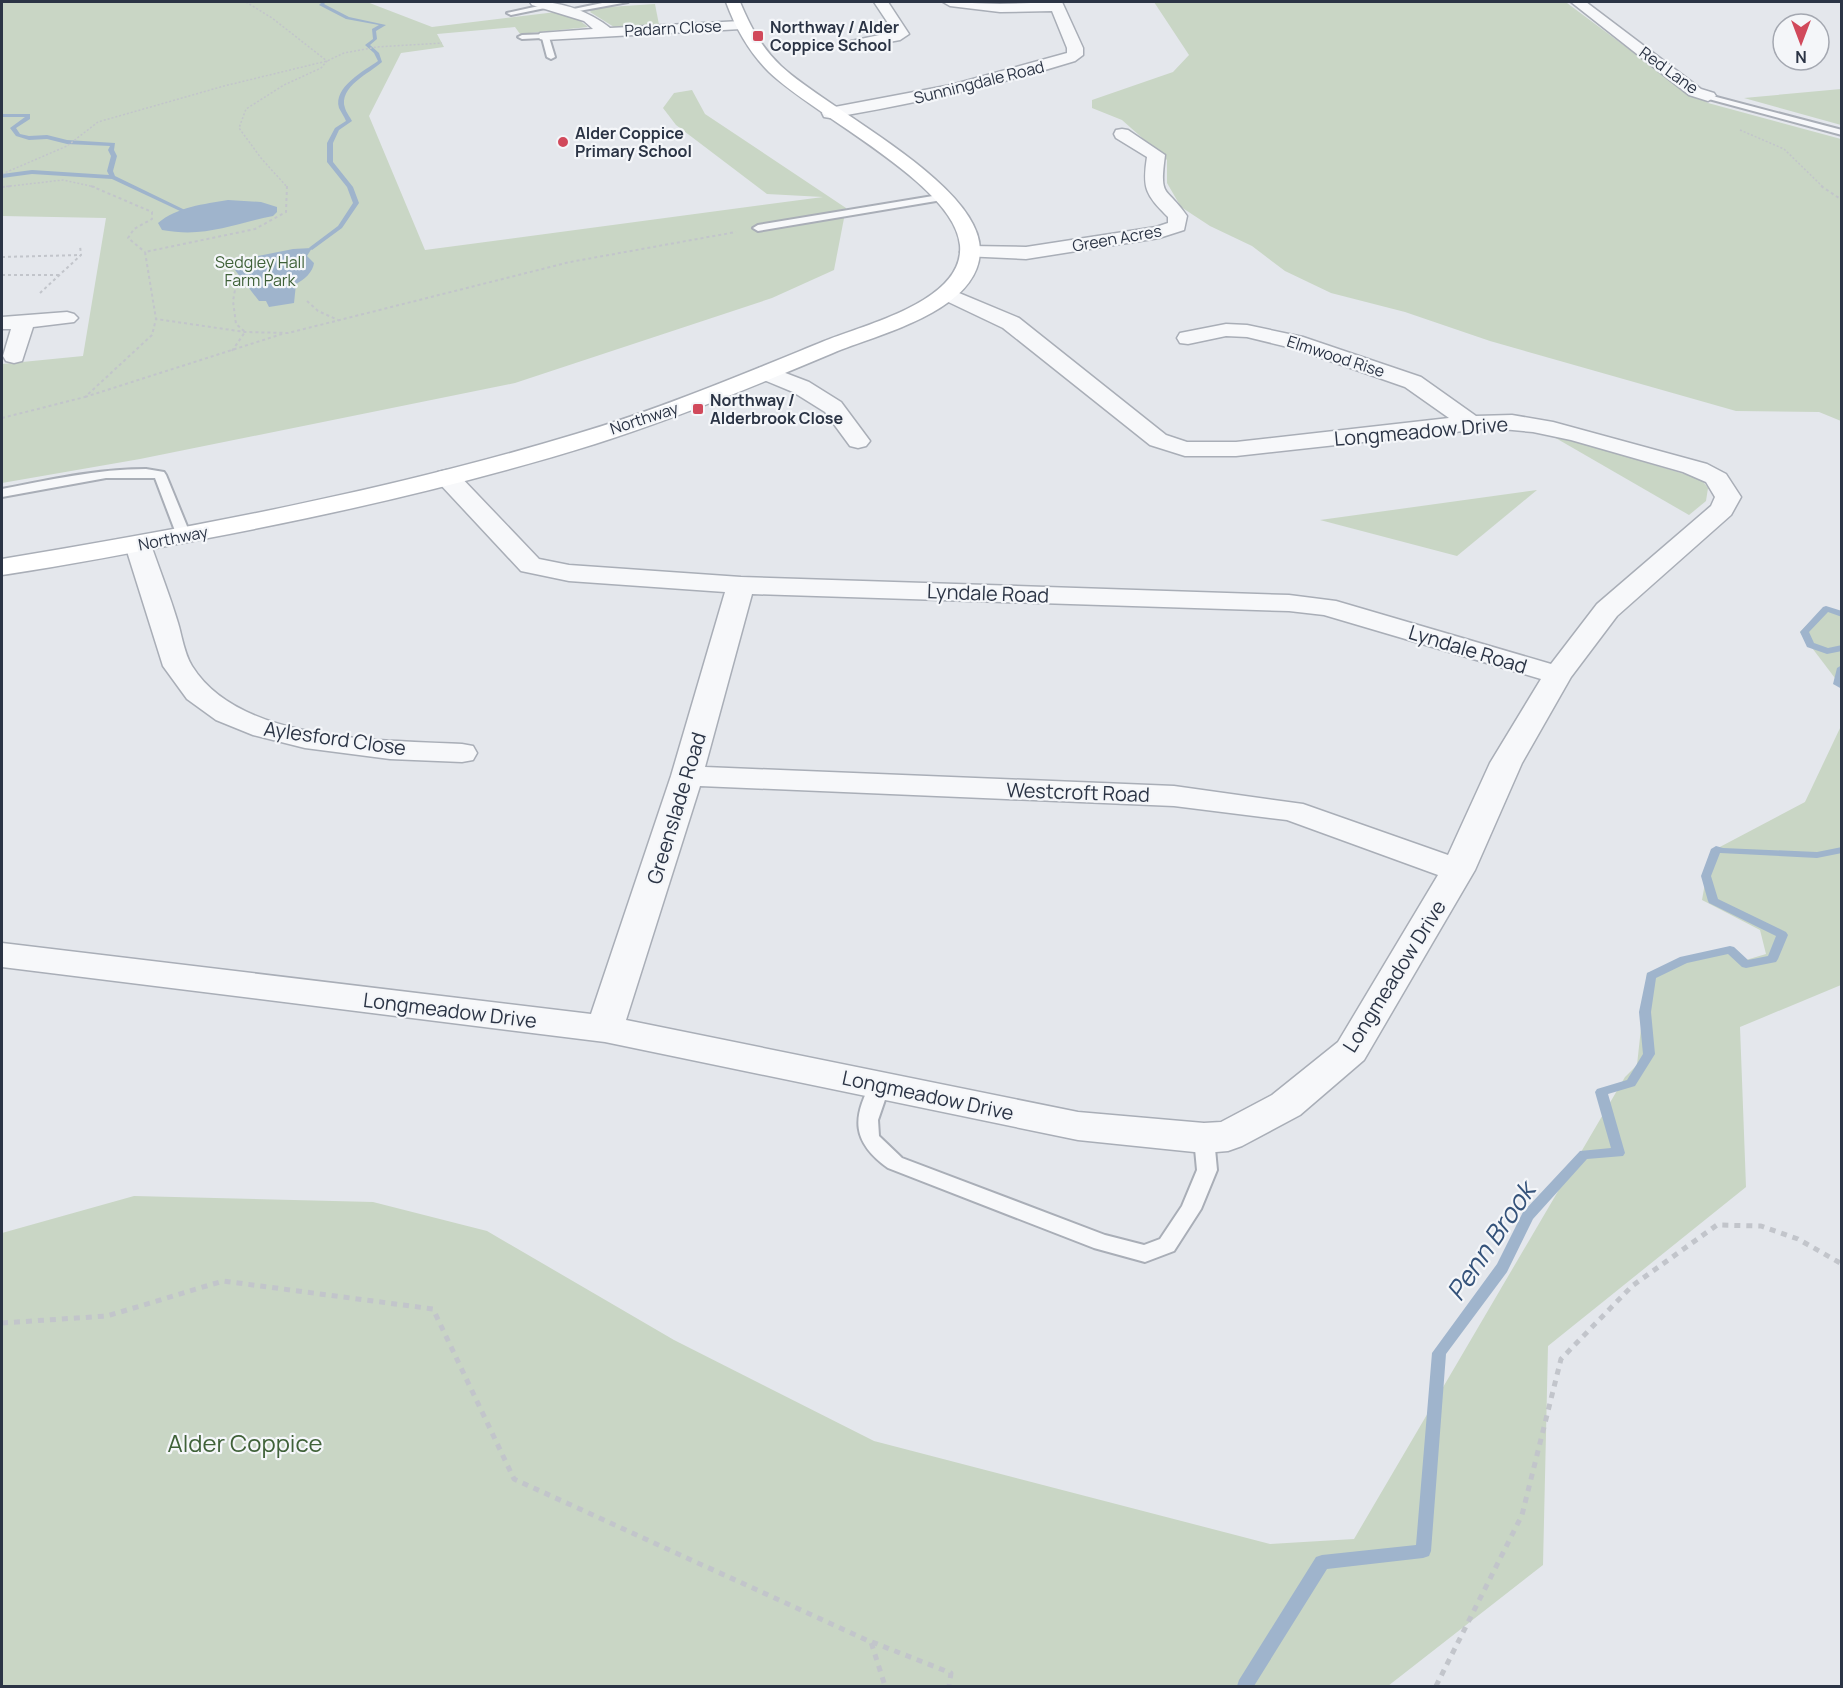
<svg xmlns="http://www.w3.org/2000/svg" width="1843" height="1688" viewBox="0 0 1843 1688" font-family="Manrope,sans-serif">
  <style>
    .green { fill: #c9d6c5 }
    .water { fill: #9fb4cc }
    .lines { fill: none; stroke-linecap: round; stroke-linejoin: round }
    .stream { fill: #9fb4cc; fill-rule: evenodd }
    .lane-casing { stroke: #a9aeb7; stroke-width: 4 }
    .street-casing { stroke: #a9aeb7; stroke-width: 3 }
    .secondary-casing { stroke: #a9aeb7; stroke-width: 3 }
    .path-far2 { stroke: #c2c5cb; stroke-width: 1.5; stroke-dasharray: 2 2; stroke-linecap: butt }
    .path-far1 { stroke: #c2c5cb; stroke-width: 2; stroke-dasharray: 3 3; stroke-linecap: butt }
    .path { stroke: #c2c5cb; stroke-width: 5; stroke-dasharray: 6 6; stroke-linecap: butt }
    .lane { fill: #f7f8fa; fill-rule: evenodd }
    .street { fill: #f7f8fa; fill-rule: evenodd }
    .secondary { fill: #fff; fill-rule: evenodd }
    .poi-dot { fill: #d1495b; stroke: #f4f6f9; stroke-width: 2 }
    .labels { text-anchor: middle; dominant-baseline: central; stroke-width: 4.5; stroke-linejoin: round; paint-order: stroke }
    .far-poi-label { font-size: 16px; font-weight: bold; fill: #2b3445; stroke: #f4f6f9; text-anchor: start }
    .far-street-label { font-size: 16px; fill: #2b3445; stroke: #f4f6f9 }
    .far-park-label { font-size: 16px; fill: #3f6138; stroke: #f4f6f9 }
    .street-label { font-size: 20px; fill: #2b3445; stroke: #f4f6f9 }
    .near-park-label { font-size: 24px; fill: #3f6138; stroke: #f4f6f9 }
    .near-water-label { font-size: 26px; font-style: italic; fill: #34527a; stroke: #f4f6f9 }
  </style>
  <rect width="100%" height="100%" fill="#e4e7ec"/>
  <!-- green -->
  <g class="green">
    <polygon points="2,2 367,2 432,27 556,12 579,20 588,27 520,34 515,27 437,34 444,47 401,53 369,116 425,250 823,197 767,194 676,125 663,108 674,93 692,90 705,114 846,208 834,270 772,298 515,383 140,459 2,483 2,364 83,356 106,218 2,216"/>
    <polygon points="1154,2 1567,3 1681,88 1708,103 1841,139 1841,421 1819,412 1736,411 1490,341 1405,312 1331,293 1285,271 1252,246 1210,226 1181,207 1167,183 1167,160 1122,120 1092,108 1092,100 1173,72 1189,55"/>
    <polygon points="655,4 659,25 614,27 590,12 593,8"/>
    <polygon points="1841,89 1841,125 1744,98"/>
    <polygon points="1547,433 1701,479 1708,488 1706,501 1689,515"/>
    <polygon points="1537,490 1457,556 1320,520"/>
    <polygon points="1822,610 1841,615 1841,686 1800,632"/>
    <polygon points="1841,726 1841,985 1740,1027 1746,1187 1548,1346 1543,1565 1388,1686 2,1686 2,1233 134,1196 373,1202 487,1231 674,1340 874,1441 1270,1544 1354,1539 1625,1077 1637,1065 1647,973 1729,947 1746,960 1766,954 1760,930 1702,900 1710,855 1716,849 1805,802"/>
  </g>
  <!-- water -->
  <g class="water">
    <path d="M228 200 261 202 277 207V212L273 216C233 224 206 238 162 230L158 223C177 207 204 204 228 200Z"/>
    <path d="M312 248 307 256 314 263C313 272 304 280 296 284L294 303 269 307 266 301H259L235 270 258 256 293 249Z"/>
  </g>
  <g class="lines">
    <!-- stream -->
    <g class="stream">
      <path d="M322 2H326L324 4 349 17 386 25 376 31 377 39 370 45 379 53 382 62C370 73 338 87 345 108 346 112 350 117 352 121L339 130 333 143V162L353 187 359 203 342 228 312 250 309 248 310 247 338 226 353 203 347 187 327 162V143L335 128 346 121C344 116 341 112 339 108 333 87 364 71 378 61L374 53 365 45 373 39 372 29 379 25 346 19 319 5Z"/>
      <polygon points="30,114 30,119 16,128 20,134 29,136 47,135 67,140 115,143 114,150 117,156 113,171 115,176 185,210 180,211 112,179 32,174 2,178 2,174 32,170 109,175 107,171 111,156 108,150 110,146 67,144 47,139 29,140 16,136 10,128 25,117 2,117 2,114"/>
      <polygon points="1826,606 1842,611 1842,617 1828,612 1809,632 1814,643 1828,648 1842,645 1842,651 1827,654 1807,647 1800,632 1823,607"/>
      <polygon points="1842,665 1842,689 1833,684 1837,668"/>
      <polygon points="1716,846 1723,848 1817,852 1842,847 1842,853 1817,858 1720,853 1711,876 1718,899 1786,932 1788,935 1778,959 1776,962 1746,968 1742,967 1728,954 1687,963 1656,978 1651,1012 1655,1054 1635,1086 1608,1094 1625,1153 1623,1156 1587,1159 1533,1219 1507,1272 1446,1354 1431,1551 1429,1556 1423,1558 1327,1569 1254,1686 1237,1686 1239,1680 1316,1557 1322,1555 1416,1545 1432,1353 1497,1264 1523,1212 1580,1151 1611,1148 1595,1092 1597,1089 1627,1080 1643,1054 1639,1012 1647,973 1680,957 1730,946 1734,947 1748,960 1768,956 1776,936 1709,903 1708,901 1701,876 1711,849"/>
    </g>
    <!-- lane casing -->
    <g class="lane-casing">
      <g id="lane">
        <polygon points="607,2 628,2 568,13 564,11"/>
        <polygon points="548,4 550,7 511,15 507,13"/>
        <polygon points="548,34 555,57 551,59 547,57 542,38 522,39 518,37 522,35"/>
        <polygon points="1705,94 1842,130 1842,135 1705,98"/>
        <polygon points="945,194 948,195 948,199 758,231 753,228 758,225"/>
        <path d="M146 469 164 472 166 475 191 536 189 539H179L177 536 155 478H106L2 497V489C49 480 97 469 146 469Z"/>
        <path d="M880 1078 887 1080 890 1085 878 1120 879 1136 902 1158 1105 1235 1144 1245 1160 1239 1182 1206 1197 1170 1194 1138 1197 1133 1204 1131 1211 1133 1214 1138 1217 1170 1201 1209 1174 1251 1145 1262 1094 1248 888 1168C852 1142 851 1118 873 1080Z"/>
      </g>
    </g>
    <!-- street casing -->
    <g class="street-casing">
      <g id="street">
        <path d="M530 2C558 0 589 11 610 28L741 21 748 25 741 29 545 40 540 39 538 36 540 33 593 29 584 21 532 5Z"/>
        <polygon points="874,2 888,2 909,34 900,40 856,48 851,47 849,44 851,41 894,32"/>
        <path d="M943 2 1000 4 1062 2 1083 48V55L1075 61C995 86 913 104 830 118L824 117 822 113 824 109 951 85 1067 53V48L1052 11 1000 12 950 6Z"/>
        <polygon points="1571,2 1586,2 1701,89 1714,93 1716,96 1708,101 1689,95"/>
        <path d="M1122 129 1128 130 1165 155C1159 200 1166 185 1187 216L1184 230 1159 238 1026 259 963 256 960 252 963 248 970 246 1026 247 1156 227 1168 223V217C1146 195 1142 189 1147 157L1116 138 1114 134 1116 130Z"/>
        <path d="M947 288 1019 318 1166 435 1187 442H1236L1449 418 1405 387 1296 349 1247 337 1226 336 1188 344 1180 343 1177 338 1180 333 1226 324 1247 325 1303 337 1421 377 1476 416 1512 415 1553 422 1707 464 1726 474 1741 497 1731 515 1617 616 1571 677 1522 763 1475 870 1364 1060 1300 1115 1242 1146 1228 1151 1204 1153 1078 1140 605 1042 2 967V943L591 1014 671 776 725 592 569 581 521 571 438 482 435 477 438 472 447 470 456 472 539 559 569 565 741 577 1289 595 1336 601 1551 664 1597 604 1711 506 1715 497 1706 482 1683 472 1571 440 1533 432 1491 428 1236 456H1185L1150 445 1003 328 940 298 937 294 940 290ZM752 594 1289 611 1324 615 1541 679 1490 763 1448 855 1303 804 1174 786 705 767ZM700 786 1174 806 1287 820 1438 875 1338 1042 1272 1095 1221 1122 1204 1123 1078 1112 626 1020Z"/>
        <polygon points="67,312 74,314 78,318 74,322 33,327 22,361 14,363 6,361 3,356 11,329 2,329 2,317"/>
        <polygon points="767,366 809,382 841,402 870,441 866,446 858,448 850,446 825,412 793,392 759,378 756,373 759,368"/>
        <path d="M138 537 147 539 151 545C160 571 170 596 178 623 182 636 184 653 192 666 240 743 382 740 462 744L473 746 477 753 473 760 462 762 390 759 305 748 253 735 216 720 187 699 163 666 125 545 129 539Z"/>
      </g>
    </g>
    <!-- secondary casing -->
    <g class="secondary-casing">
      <path id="secondary" d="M726 2H740C750 26 761 47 781 66 827 109 979 183 980 249 981 311 878 334 833 353 755 386 676 418 595 444 467 484 335 514 203 539 136 552 69 565 2 575V559C195 527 388 491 576 434 660 409 741 375 822 342 862 325 965 302 960 245 955 184 813 115 769 72 749 52 736 29 726 2Z"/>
    </g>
    <!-- path-far2 -->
    <g class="path-far2">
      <polyline points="246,2 272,18 327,61 321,68 284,85 246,109 239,128 261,158 287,187"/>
      <polyline points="1740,130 1784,149 1823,187"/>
      <polyline points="2,174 67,146 98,122 224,86 327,61 344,53 377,47 442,43"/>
      <polyline points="2,187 63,180 95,187"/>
    </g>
    <!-- path-far1 -->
    <g class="path-far1">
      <polyline points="91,186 152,212 152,219 134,229 128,238 145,252"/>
      <polyline points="287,186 286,212 255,229 145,252 156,319 245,332 288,333 570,262 736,232"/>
      <polyline points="1821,186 1842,200"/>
      <polyline points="2,187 12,186"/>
      <polyline points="2,257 81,255"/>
      <polyline points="2,275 60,275"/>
      <polyline points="40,293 81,255 80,246"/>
      <polyline points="307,301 318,311 338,320"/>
      <polyline points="232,351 245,332 236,324 233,301 237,279"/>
      <polyline points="85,397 282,334"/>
      <polyline points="2,418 85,397 152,335 156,319"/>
    </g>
    <!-- path -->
    <g class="path">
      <polyline points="2,1323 107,1316 223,1281 433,1309 514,1479 871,1642 885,1686"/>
      <polyline points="872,1642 951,1673 949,1686"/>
      <polyline points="1436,1686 1522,1515 1561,1359 1632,1286 1717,1225 1761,1226 1798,1239 1842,1264"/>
    </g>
    <!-- lane -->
    <use href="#lane" class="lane"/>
    <!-- street -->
    <use href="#street" class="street"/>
    <!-- secondary -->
    <use href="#secondary" class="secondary"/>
  </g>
  <!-- markers -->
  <g class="poi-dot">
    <rect x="752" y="30" width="12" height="12" rx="3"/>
    <circle cx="563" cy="142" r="6"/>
    <rect x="692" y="403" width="12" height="12" rx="3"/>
  </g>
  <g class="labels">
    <!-- far-poi labels -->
    <g class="far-poi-label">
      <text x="770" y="27">Northway / Alder<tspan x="770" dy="18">Coppice School</tspan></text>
      <text x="575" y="133">Alder Coppice<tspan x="575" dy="18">Primary School</tspan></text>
      <text x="710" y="400">Northway /<tspan x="710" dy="18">Alderbrook Close</tspan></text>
    </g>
    <!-- far-street labels -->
    <g class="far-street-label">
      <text transform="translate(673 28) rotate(-3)">Padarn Close</text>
      <text transform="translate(1669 70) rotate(36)">Red Lane</text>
      <text transform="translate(979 82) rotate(-14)">Sunningdale Road</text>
      <text transform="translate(1117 238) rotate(-10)">Green Acres</text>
      <text transform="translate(1336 356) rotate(18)">Elmwood Rise</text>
      <text transform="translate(644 418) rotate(-18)">Northway</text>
      <text transform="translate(173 538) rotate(-11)">Northway</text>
    </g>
    <!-- far-park labels -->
    <g class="far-park-label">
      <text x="260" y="262">Sedgley Hall<tspan x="260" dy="18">Farm Park</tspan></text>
    </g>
    <!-- street labels -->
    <g class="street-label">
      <text transform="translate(1421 431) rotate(-5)">Longmeadow Drive</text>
      <text transform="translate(988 593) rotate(2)">Lyndale Road</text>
      <text transform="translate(1468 649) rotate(17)">Lyndale Road</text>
      <text transform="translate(335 738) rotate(8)">Aylesford Close</text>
      <text transform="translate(1078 792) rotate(2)">Westcroft Road</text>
      <text transform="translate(676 808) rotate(-73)">Greenslade Road</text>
      <text transform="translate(1394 976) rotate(-58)">Longmeadow Drive</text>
      <text transform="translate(450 1010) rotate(7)">Longmeadow Drive</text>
      <text transform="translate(928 1095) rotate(12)">Longmeadow Drive</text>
    </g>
    <!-- near-park labels -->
    <g class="near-park-label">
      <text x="245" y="1442">Alder Coppice</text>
    </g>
    <!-- near-water labels -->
    <g class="near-water-label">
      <text transform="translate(1490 1241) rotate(-56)">Penn Brook</text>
    </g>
  </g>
  <!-- border -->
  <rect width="1843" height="1688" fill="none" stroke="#2b3445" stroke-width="6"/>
  <!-- north arrow -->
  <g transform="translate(1801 42) rotate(180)"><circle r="28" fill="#f4f6f9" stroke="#a4a8b1" stroke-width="1.5"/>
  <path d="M0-4.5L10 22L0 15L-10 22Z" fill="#d1495b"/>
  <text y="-9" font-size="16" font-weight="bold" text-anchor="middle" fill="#2b3445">N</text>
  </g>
</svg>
